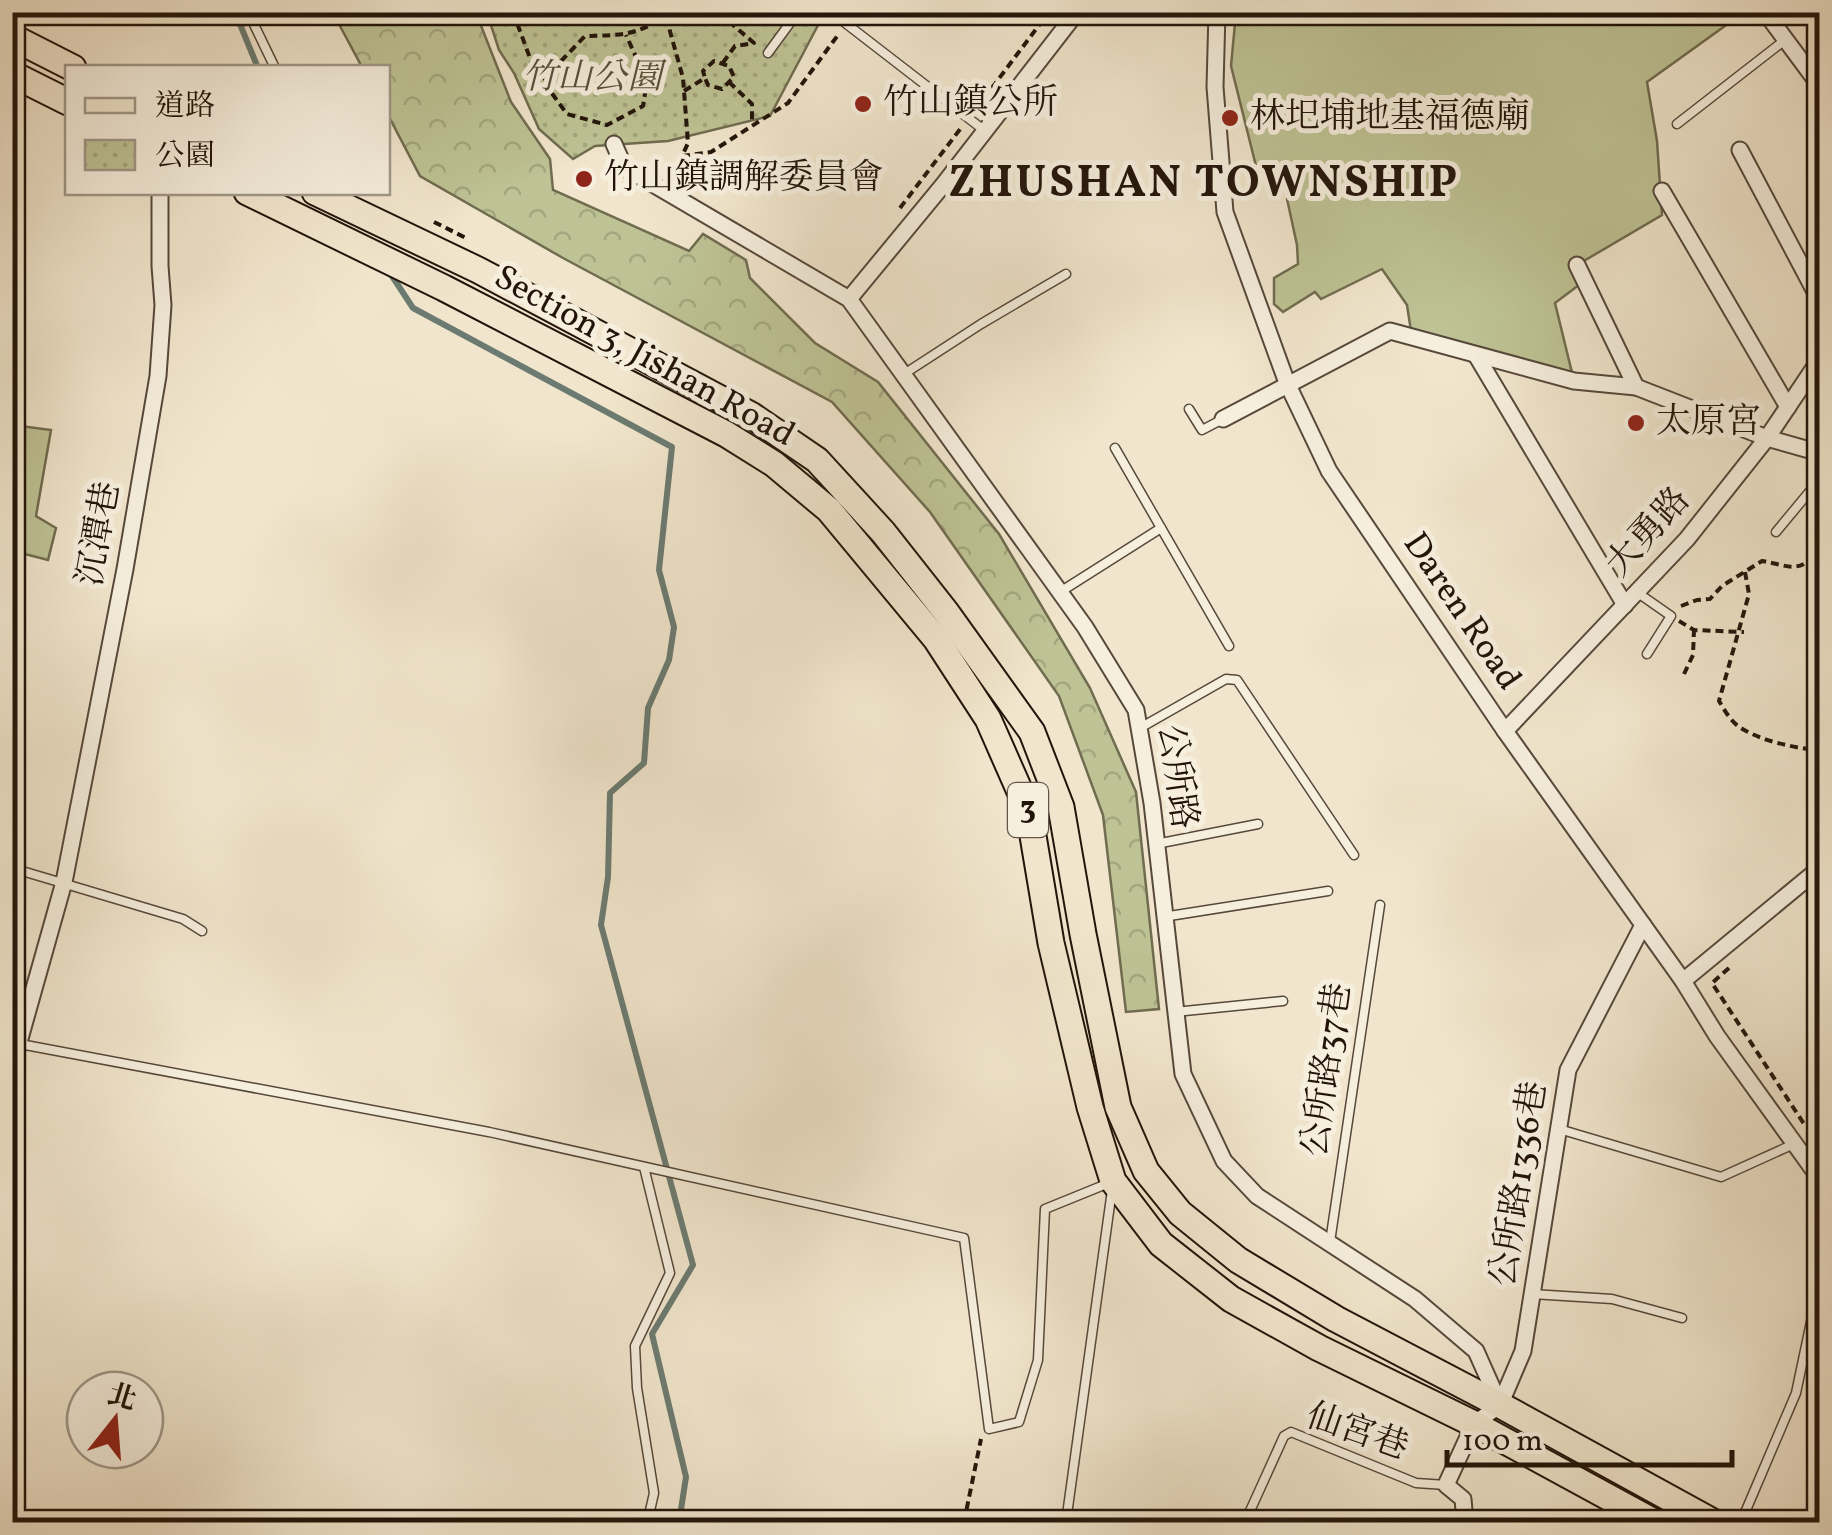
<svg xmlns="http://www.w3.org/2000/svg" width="1832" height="1535" viewBox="0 0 1832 1535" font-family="Vollkorn,'Noto Serif TC',serif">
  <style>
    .green { fill: #bec395; stroke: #706c50; stroke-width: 2.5 }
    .forest { fill: url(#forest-crowns); stroke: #706c50; stroke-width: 2.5 }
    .park { fill: url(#park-dots); stroke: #706c50; stroke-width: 2.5 }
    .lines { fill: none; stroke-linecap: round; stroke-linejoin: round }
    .stream { stroke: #6b7b71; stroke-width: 6 }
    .service-casing { stroke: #56483b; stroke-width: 11 }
    .minor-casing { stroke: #56483b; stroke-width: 19 }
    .primary-casing { stroke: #22140a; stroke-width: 29 }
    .path { stroke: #22140a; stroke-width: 4; stroke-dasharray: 8 5; stroke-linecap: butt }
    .service { stroke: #f6efde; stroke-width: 8 }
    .minor { stroke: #f6efde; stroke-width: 15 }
    .primary { stroke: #f1e6cd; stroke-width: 25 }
    .poi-dot { fill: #8f2418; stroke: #f6efde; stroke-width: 4 }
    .labels { text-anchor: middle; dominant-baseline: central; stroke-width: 10; stroke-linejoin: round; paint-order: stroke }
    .shield { fill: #f6efde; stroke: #62564a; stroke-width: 2.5 }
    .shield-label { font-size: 32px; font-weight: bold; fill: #22140a }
    .park-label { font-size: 35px; font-style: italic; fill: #59513b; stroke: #f6efde }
    .poi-label { font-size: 35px; fill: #22140a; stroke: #f6efde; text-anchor: start }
    .street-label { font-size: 35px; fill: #22140a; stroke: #f6efde }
    .district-label { font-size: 45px; font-weight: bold; letter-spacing: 2.5px; fill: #22140a; stroke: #f6efde }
  </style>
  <defs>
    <pattern id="forest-crowns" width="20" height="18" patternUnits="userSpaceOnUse" patternTransform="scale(2.5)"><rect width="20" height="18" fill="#bec395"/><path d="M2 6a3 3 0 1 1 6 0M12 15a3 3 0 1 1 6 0" fill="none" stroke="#a3a77f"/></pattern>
    <pattern id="park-dots" width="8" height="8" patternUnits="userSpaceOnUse" patternTransform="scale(2.5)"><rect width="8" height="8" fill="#bec395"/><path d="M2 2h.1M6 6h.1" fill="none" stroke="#a3a77f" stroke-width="1.8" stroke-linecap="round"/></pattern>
  </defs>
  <rect width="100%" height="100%" fill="#f1e6cd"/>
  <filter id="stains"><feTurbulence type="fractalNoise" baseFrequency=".002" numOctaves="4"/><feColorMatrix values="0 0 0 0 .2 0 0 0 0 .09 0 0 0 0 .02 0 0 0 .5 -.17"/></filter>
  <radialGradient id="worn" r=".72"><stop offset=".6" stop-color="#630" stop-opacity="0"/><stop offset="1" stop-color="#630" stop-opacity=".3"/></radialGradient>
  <!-- green -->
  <g class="green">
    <polygon points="1236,13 1743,13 1647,82 1657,141 1662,215 1577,265 1579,285 1555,303 1574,381 1411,331 1407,305 1382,269 1321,299 1315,292 1283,312 1274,304 1274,278 1298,264 1297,245 1287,199 1296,180 1257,170 1231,66"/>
    <polygon points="13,425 51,430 36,516 56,528 48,560 13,551"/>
  </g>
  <!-- forest -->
  <polygon class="forest" points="333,13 476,13 511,102 550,159 553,190 689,251 703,234 746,260 750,278 815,343 878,382 999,534 1090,688 1136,792 1159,1009 1126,1012 1103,815 1059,696 930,512 832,402 563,258 420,176 388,115 388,68 362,67"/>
  <!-- park -->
  <polygon class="park" points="825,12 770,116 668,141 595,146 573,159 539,129 514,73 499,50 487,13"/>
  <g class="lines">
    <!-- stream -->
    <g class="stream">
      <polyline points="235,12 258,68"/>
      <polyline points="390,273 413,308 672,447 659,570 674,627 669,660 648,708 644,763 610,793 608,877 601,925 693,1265 652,1334 686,1477 680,1516 677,1522"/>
    </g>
    <!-- service casing -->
    <g class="service-casing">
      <g id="service">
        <polyline points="248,12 275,68"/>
        <polyline points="831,12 985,131"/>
        <polyline points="768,53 798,12"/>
        <polyline points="1677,124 1785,40"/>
        <polyline points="904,374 981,324 1066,274"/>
        <polyline points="1189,409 1202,430 1223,419"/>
        <polyline points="1115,448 1229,646"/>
        <polyline points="1776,532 1820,479"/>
        <polyline points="1060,592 1161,528"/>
        <polyline points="1638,593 1671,616 1647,654"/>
        <polyline points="1140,728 1226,679 1237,680 1354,855"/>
        <polyline points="1156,844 1258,824"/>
        <polyline points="12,868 183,919 202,931"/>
        <polyline points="1163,917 1328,891"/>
        <polyline points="1175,1012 1283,1001"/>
        <polyline points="20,1044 489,1132 964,1238 989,1429 1019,1422 1038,1360 1045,1209 1109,1183"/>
        <polyline points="1559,1129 1721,1177 1794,1144"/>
        <polyline points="644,1167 670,1273 635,1346 637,1388 654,1493 649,1515 645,1522"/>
        <polyline points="1330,1242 1380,905"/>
        <polyline points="1532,1294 1612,1299 1682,1318"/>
        <polyline points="1066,1522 1112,1190"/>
        <polyline points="1245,1522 1284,1436 1291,1432 1416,1483 1446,1485"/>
        <polyline points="1741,1522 1796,1393 1820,1279"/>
      </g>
    </g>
    <!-- minor casing -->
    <g class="minor-casing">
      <g id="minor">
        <polyline points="1217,12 1215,87 1225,212 1287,383 1329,471 1505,731 1683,981 1717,1036 1820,1179"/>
        <polyline points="1765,12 1820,86"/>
        <polyline points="614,144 624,167 849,299 1085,627 1136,710 1152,803 1183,1074 1224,1161 1257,1196 1415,1299 1476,1351 1500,1405 1474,1424 1446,1485 1463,1499 1465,1522"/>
        <polyline points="1740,150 1820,301"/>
        <polyline points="1662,191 1788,407"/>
        <polyline points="1577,265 1636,387"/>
        <polyline points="849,299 943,185 1077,12"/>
        <polyline points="1476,355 1625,605"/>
        <polyline points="1223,419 1390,331 1574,381 1636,387 1767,438 1820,453"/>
        <polyline points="1505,731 1687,539 1767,438 1820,359"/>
        <polyline points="1683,981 1820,868"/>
        <polyline points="12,1067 64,882 125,569 158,376 163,305 160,266 160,192"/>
        <polyline points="1500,1405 1523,1351 1568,1070 1643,925"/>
      </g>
    </g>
    <!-- primary casing -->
    <g class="primary-casing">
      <g id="primary">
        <polyline points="12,37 73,68"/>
        <polyline points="12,74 68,102"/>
        <polyline points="247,192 444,288 726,434 774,464 829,510 936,639 988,719 1029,812 1051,943 1090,1107 1113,1181 1161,1244 1231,1299 1319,1348 1474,1424 1654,1522"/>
        <polyline points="315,192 478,270 751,415 817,460 883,532 946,612 1032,732 1061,807 1083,934 1118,1107 1146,1171 1180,1213 1238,1260 1336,1319 1500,1405 1713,1522"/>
      </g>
    </g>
    <!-- path -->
    <g class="path">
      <polyline points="513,12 534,69 567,114 607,125 643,106 647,81 626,35"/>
      <polyline points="719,13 754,43 735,46 722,64"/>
      <polyline points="666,17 683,78 688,143 674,174"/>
      <path d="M543 80 585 36C623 35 632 36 666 17L667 12"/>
      <polyline points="729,82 752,104 752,123"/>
      <polyline points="684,91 705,78 708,85 722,89 734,77 729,66 714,61 703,71 705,78"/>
      <polyline points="976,109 1049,12"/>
      <polyline points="682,156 711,152 788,103 838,35"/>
      <polyline points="900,208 961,128"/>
      <polyline points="434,222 466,238"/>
      <path d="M1745 572 1749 594 1719 701C1725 711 1731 722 1741 728 1762 741 1791 747 1815 750L1820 746"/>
      <path d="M1681 606 1697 600 1710 599 1722 586 1762 561C1791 566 1799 575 1820 549"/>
      <polyline points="1679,621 1694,630 1744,632"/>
      <polyline points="1684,674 1693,655 1694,630"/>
      <polyline points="1729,968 1712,983 1806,1127"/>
      <polyline points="964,1522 981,1439"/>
    </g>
    <!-- service -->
    <use href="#service" class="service"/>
    <!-- minor -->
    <use href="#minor" class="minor"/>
    <!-- primary -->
    <use href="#primary" class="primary"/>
  </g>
  <!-- markers -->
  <g class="poi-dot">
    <circle cx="863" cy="104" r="10"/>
    <circle cx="1230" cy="118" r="10"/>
    <circle cx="584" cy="179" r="10"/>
    <circle cx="1636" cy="423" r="10"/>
  </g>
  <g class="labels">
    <!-- shield labels -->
    <rect class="shield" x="1008" y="783" width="40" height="54" rx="8"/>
    <g class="shield-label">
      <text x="1028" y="810">3</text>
    </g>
    <!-- park labels -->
    <g class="park-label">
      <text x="592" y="79">竹山公園</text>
    </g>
    <!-- poi labels -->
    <g class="poi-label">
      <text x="883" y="104">竹山鎮公所</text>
      <text x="1250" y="118">林圯埔地基福德廟</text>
      <text x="604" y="179">竹山鎮調解委員會</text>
      <text x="1656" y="423">太原宮</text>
    </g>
    <!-- street labels -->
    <g class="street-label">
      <text transform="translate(644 357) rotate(29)">Section 3, Jishan Road</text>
      <text transform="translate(1649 533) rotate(-48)">大勇路</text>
      <text transform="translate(100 534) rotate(-80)">沉潭巷</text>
      <text transform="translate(1461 612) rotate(56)">Daren Road</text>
      <text transform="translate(1176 777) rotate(82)">公所路</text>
      <text transform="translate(1328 1070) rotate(-82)">公所路37巷</text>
      <text transform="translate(1520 1184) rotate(-81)">公所路1336巷</text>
      <text transform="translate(1357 1433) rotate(19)">仙宮巷</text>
    </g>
    <!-- district labels -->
    <g class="district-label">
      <text x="1204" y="184">ZHUSHAN TOWNSHIP</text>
    </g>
  </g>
  <!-- margin -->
  <rect width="1832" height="1535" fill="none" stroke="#f1e6cd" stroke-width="50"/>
  <rect x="15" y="15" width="1802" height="1505" fill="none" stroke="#22140a" stroke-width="5"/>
  <rect x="25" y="25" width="1782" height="1485" fill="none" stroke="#22140a" stroke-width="2.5"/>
  <!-- legend -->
  <rect x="65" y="65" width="325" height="130" fill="#f6efde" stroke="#a19789" stroke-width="2.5"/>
  <rect x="85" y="98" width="50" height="15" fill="#f1e6cd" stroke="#a19789" stroke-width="2.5"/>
  <text x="155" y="115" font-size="30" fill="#22140a">道路</text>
  <rect x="85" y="140" width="50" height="30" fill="url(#park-dots)" stroke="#a19789" stroke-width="2.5"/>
  <text x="155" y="165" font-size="30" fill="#22140a">公園</text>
  <!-- north arrow -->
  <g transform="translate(115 1420) rotate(17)"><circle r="48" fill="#f6efde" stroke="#a19789" stroke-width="2.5"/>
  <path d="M0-8L18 38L0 25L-18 38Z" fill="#8f2418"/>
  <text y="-15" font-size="28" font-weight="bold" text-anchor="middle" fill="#22140a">北</text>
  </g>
  <!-- scale -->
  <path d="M1447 1450v15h285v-15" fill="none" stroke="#22140a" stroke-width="5"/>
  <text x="1462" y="1450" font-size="30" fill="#22140a" stroke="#f6efde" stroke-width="8" paint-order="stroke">100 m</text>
  <rect width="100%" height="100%" filter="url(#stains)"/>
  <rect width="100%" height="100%" fill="url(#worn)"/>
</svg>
